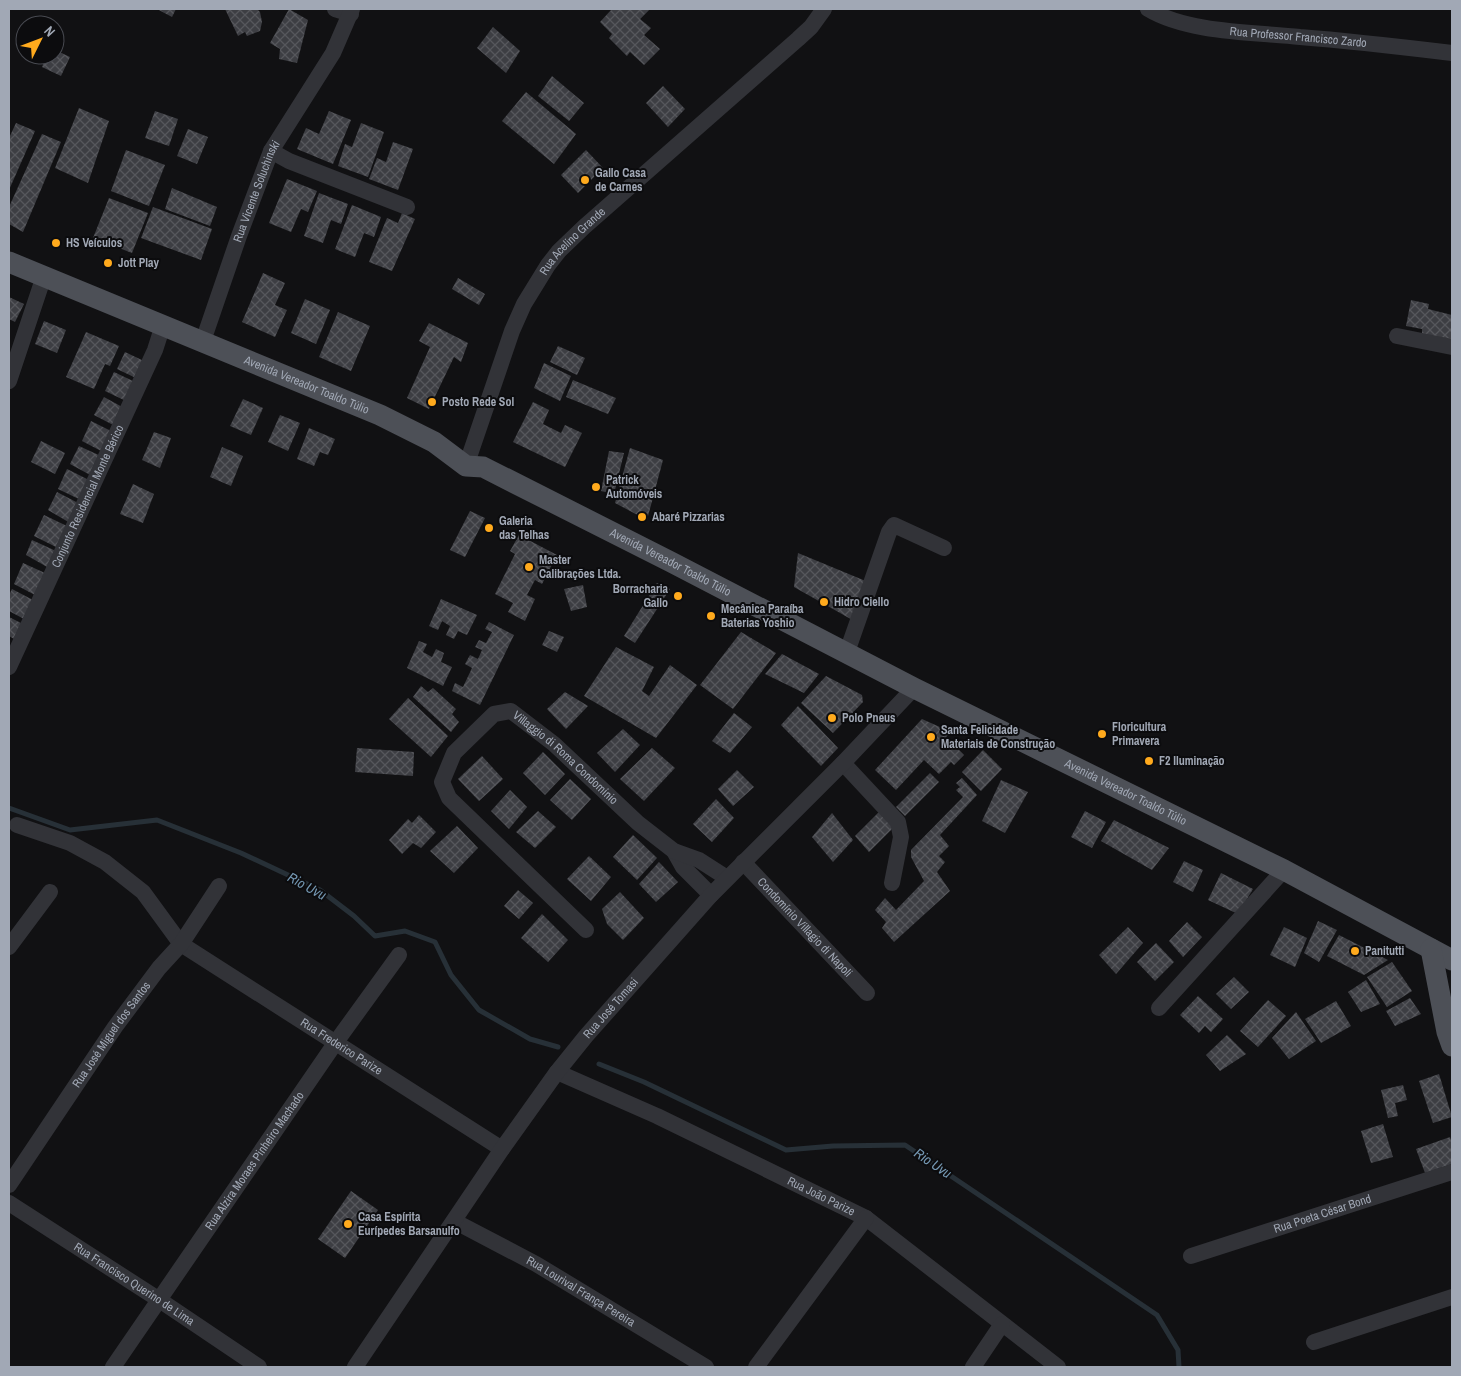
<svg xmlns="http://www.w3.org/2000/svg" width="1461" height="1376" viewBox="0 0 1461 1376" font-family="'Archivo Narrow',sans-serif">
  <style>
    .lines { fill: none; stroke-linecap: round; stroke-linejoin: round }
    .stream { stroke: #273037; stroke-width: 5 }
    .building { fill: url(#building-cross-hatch) }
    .minor { stroke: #323338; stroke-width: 16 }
    .major { stroke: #4d5057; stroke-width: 21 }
    .poi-dot { fill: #ffaa1d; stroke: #0c0c0e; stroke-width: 2 }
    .labels { text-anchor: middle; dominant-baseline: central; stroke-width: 4; stroke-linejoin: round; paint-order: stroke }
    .street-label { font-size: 12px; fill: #a1a8b5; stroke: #0c0c0e }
    .poi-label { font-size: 12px; font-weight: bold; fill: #a1a8b5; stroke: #0c0c0e; text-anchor: start }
    .water-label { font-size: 14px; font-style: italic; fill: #7598b3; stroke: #0c0c0e }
  </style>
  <defs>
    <pattern id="building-cross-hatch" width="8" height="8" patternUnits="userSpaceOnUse" patternTransform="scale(1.25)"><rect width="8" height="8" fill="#3d3e43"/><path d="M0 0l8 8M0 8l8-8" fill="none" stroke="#56575c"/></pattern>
  </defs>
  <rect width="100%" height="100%" fill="#111113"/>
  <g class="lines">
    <!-- stream -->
    <g class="stream">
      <polyline points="9,808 70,830 157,820 241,853 320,890 354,916 375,936 405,931 435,942 451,975 479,1010 530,1039 558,1047"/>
      <polyline points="599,1064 644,1082 786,1150 833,1146 905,1145 1157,1315 1178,1350 1179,1367"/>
    </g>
  </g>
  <!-- building -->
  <g class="building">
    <polygon points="157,9 176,9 172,17"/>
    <polygon points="225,9 257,9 260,12 262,22 260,31 247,36 245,32 238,36"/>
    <polygon points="289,9 308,20 297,63 279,59 280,49 270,43"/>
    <polygon points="612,9 649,10 640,19 651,28 644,35 660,49 644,65 630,52 627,56 609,38 612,34 600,22"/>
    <polygon points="493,27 520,51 506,73 477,48"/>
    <polygon points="55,50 70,57 61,76 42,67 47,55 55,55"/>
    <polygon points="552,76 584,103 569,121 538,96"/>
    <polygon points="663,86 685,109 668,127 646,103"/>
    <polygon points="526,92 576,134 554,164 502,121"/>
    <polygon points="79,108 109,121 88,183 55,168"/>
    <polygon points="155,111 178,119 169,146 145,138"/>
    <polygon points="329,111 351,120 333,164 297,149 306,128 319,134"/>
    <polygon points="16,123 35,131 9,190 9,138"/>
    <polygon points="361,123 384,132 368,177 338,166 345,144 352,147"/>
    <polygon points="188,129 208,137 197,164 177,156"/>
    <polygon points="42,134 61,142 23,232 9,224 9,207"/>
    <polygon points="393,142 413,149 398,190 369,179 377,158 386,162"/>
    <polygon points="126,150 165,165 149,206 111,191"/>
    <polygon points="586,150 603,168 578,193 561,175"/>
    <polygon points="287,179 317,191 308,212 301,209 291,232 269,223"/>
    <polygon points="172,188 217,207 210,226 165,209"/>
    <polygon points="319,193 348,204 341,224 331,220 323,243 304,236"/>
    <polygon points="109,198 148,213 132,253 93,238"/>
    <polygon points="352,205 381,217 374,237 364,233 355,257 335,249"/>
    <polygon points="153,207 212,229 201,260 141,238"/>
    <polygon points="402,213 415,219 392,271 369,262 387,218 398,223"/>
    <polygon points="263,273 285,283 275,305 287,310 275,337 242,322"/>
    <polygon points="458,278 485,294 479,305 452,289"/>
    <polygon points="9,297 24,304 15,322 9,319"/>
    <polygon points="305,299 330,310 316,344 291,333"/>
    <polygon points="1411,300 1429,304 1428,309 1452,315 1452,341 1422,334 1422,329 1406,326"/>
    <polygon points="338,312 370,326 351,371 319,357"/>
    <polygon points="44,321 66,330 57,353 35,344"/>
    <polygon points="429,323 468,343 461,362 454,357 429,409 407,398 430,347 419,341"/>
    <polygon points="86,332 119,346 110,366 105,364 94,389 66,377"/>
    <polygon points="558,346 585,358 577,375 550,362"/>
    <polygon points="125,352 146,362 138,379 117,369"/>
    <polygon points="544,363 571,376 560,401 534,388"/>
    <polygon points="114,372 135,382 126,401 105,391"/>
    <polygon points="573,380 616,398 608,414 566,397"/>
    <polygon points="104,397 124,408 115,426 94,415"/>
    <polygon points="243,399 263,408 251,435 230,426"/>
    <polygon points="533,402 549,410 543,424 561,433 565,425 582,433 565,467 513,442"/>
    <polygon points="280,415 300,423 288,451 268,442"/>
    <polygon points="91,421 113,432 103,452 82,441"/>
    <polygon points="309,428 335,439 328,455 320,452 314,466 297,459"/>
    <polygon points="154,432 171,438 160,468 142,460"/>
    <polygon points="41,441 65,453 55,474 31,462"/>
    <polygon points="79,446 103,457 92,476 70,464"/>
    <polygon points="222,447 243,456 231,486 210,477"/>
    <polygon points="630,448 663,460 647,520 615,503"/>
    <polygon points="609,451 624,453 614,494 601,491"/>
    <polygon points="67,469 91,481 83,501 58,489"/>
    <polygon points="133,484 154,494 143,523 120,514"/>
    <polygon points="57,492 80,504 70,523 48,510"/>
    <polygon points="470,511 485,518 465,557 450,550"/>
    <polygon points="44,515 69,527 58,548 34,536"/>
    <polygon points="519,535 557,555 542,584 535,580 527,595 535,599 525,621 508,612 513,603 495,594 515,554 510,551"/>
    <polygon points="32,540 56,551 49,568 26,555"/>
    <polygon points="798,553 868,582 856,622 794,587"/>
    <polygon points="23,563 45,573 35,595 14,584"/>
    <polygon points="657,583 670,589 635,643 624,636"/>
    <polygon points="583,585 587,607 571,611 564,589"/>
    <polygon points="12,589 33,600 24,619 9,611 9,595"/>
    <polygon points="441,599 477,615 467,635 458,631 454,639 446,635 450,626 442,621 438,630 429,626"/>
    <polygon points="9,617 21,623 14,639 9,636"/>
    <polygon points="489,622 514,635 480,705 452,691 455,683 463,687 472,668 465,664 470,655 478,659 482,650 475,647 479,640 486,643 492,632 485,629"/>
    <polygon points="549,631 564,637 557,652 542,645"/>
    <polygon points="741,632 776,653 733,709 700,685"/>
    <polygon points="419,641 427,644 423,652 432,657 436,649 444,653 441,662 452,667 443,686 407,668"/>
    <polygon points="616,647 654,667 642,691 649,696 670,665 697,685 656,738 584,696"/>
    <polygon points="782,654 819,674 804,693 765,674"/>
    <polygon points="826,676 862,695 863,702 833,733 801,703"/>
    <polygon points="421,686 428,692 433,688 456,709 452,714 459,722 451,732 413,697"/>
    <polygon points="565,692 588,706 566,729 547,709"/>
    <polygon points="408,698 448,736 431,757 389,719"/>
    <polygon points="798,706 838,748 821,766 781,725"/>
    <polygon points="734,713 752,727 730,753 712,741"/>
    <polygon points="922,719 951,732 946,737 964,755 954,765 951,762 939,774 924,760 896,790 875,770"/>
    <polygon points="623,729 640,745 615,772 597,753"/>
    <polygon points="357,748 414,752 413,776 355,772"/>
    <polygon points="652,748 675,768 644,801 620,779"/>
    <polygon points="983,750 1002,769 981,791 962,772"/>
    <polygon points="543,752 565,774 545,795 523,773"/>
    <polygon points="482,756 503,779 479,801 458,779"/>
    <polygon points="737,770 754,787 733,806 718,789"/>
    <polygon points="930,773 939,782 905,816 896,807"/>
    <polygon points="962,778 977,795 940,835 949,846 939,856 945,862 937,872 950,891 894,942 882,928 886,922 875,910 885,898 896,910 924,881 911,857 911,850 963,797 956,790 960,787 956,783"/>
    <polygon points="570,779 591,799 572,820 550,800"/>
    <polygon points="1001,780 1028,792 1005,833 982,821"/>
    <polygon points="510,790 527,807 509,829 491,811"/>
    <polygon points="716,799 734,818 712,842 693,824"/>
    <polygon points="538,811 556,827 535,848 516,832"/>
    <polygon points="1085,811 1106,822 1092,848 1071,837"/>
    <polygon points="879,812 894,827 869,852 855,836"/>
    <polygon points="832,813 853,840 833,862 812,837"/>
    <polygon points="419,815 436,832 421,848 413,843 402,854 389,840 408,819 412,823"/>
    <polygon points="1114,820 1169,848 1152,870 1101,841"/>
    <polygon points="457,826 478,848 454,873 430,851"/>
    <polygon points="633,835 657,858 637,880 613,857"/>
    <polygon points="589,856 611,877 591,901 567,879"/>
    <polygon points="1184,861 1203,870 1193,892 1173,882"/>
    <polygon points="659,862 678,882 656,902 639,884"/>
    <polygon points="1221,873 1253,889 1238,914 1208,900"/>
    <polygon points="518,890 533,903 519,919 504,906"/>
    <polygon points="620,892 644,918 623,940 607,924 602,909"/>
    <polygon points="542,914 568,940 548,962 521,938"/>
    <polygon points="1318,921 1337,930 1319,962 1304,953"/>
    <polygon points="1187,922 1202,937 1183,957 1169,941"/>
    <polygon points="1128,927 1143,943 1116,974 1099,955"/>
    <polygon points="1284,927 1307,938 1295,967 1270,955"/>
    <polygon points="1339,935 1388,960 1364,975 1327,956"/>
    <polygon points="1156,943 1174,962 1155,981 1137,962"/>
    <polygon points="1392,962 1412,991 1387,1007 1367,977"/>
    <polygon points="1234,977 1249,992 1231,1009 1216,994"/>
    <polygon points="1366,980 1380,1004 1361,1012 1348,992"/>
    <polygon points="1198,996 1223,1019 1211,1032 1205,1026 1199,1033 1180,1015"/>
    <polygon points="1410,998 1421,1014 1395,1026 1386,1011"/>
    <polygon points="1268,1000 1286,1016 1258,1047 1240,1031"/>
    <polygon points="1336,1001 1351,1026 1321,1043 1305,1019"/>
    <polygon points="1296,1012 1316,1041 1289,1059 1272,1038"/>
    <polygon points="1227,1035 1246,1054 1220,1071 1206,1055"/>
    <polygon points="1439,1074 1452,1117 1433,1123 1419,1081"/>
    <polygon points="1403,1085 1407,1100 1395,1103 1398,1116 1388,1118 1381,1090"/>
    <polygon points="1383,1124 1393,1157 1371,1163 1361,1131"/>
    <polygon points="1450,1137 1452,1145 1452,1164 1425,1173 1416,1149"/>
    <polygon points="351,1191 378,1210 345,1258 318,1239"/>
  </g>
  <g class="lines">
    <!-- minor -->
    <g class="minor">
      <polyline points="335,9 351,14"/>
      <path id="s1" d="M1148 9C1188 33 1253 32 1300 37 1351 41 1402 47 1452 53"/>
      <polyline points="271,151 289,161 407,207"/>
      <polyline points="1397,336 1452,347"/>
      <path id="s2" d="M203 341 239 236 271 151 333 53 352 9"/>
      <polyline points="9,381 44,276"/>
      <path id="s3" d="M466 466 512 331 524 304 548 265 559 251 584 227 798 39 811 27 824 9"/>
      <polyline points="847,652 889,532 894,525 944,548"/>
      <path id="s4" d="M9 667 155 350 163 325"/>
      <polyline points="843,763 898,822 901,837 892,883"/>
      <path id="s5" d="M17 825 70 843 105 862 143 892 181 944 502 1149"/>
      <polyline points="674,851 683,867 711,895"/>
      <path id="s6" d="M743 862 867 993"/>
      <path id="s7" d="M586 930 449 798 442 782 454 753 494 714 511 711 554 744 638 823 674 851 699 860 727 878"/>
      <polyline points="9,947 50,892"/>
      <polyline points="1159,1008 1284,870"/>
      <path id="s8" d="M557 1072 657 1116 866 1218 1058 1367"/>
      <path id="s9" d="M9 1185 115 1027 159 968 181 944 219 886"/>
      <path id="s10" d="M9 1203 158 1299 259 1367"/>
      <path id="s11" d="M454 1221 536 1264 706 1367"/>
      <path id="s12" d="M1191 1256 1452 1172"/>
      <polyline points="1314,1342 1452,1297"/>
      <path id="s13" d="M113 1367 336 1042 399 955"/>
      <path id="s14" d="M355 1367 502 1149 557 1072 586 1036 711 895 843 763 914 688"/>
      <polyline points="756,1367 866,1218"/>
      <polyline points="973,1367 1002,1324"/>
    </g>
    <!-- major -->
    <g class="major">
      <path id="s15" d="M9 262 380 415 434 442 466 466 483 467 671 562 914 688 1284 870 1452 960"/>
      <polyline points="1431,949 1447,1032 1452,1046"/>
    </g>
  </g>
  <!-- markers -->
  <g class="poi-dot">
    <circle cx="585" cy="180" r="5"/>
    <circle cx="56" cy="243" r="5"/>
    <circle cx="108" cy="263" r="5"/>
    <circle cx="432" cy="402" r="5"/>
    <circle cx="596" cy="487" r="5"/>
    <circle cx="642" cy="517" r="5"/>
    <circle cx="489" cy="528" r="5"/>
    <circle cx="529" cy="567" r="5"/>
    <circle cx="678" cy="596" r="5"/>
    <circle cx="824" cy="602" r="5"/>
    <circle cx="711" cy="616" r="5"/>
    <circle cx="832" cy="718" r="5"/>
    <circle cx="1102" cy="734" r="5"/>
    <circle cx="931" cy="737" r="5"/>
    <circle cx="1149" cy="761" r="5"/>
    <circle cx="1355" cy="951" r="5"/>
    <circle cx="348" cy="1224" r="5"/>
  </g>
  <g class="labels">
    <!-- street labels -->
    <g class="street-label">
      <text stroke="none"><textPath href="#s1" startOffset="154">Rua Professor Francisco Zardo</textPath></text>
      <text stroke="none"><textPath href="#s2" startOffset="159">Rua Vicente Soluchinski</textPath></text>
      <text stroke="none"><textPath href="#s3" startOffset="252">Rua Acelino Grande</textPath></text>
      <text stroke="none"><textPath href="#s15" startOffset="322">Avenida Vereador Toaldo Túlio</textPath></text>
      <text stroke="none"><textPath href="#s4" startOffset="188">Conjunto Residencial Monte Bérico</textPath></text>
      <text stroke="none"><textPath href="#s15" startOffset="729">Avenida Vereador Toaldo Túlio</textPath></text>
      <text stroke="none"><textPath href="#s7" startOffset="384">Villaggio di Roma Condomínio</textPath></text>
      <text stroke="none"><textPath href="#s15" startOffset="1239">Avenida Vereador Toaldo Túlio</textPath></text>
      <text stroke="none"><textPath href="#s6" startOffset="90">Condomínio Villagio di Napoli</textPath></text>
      <text stroke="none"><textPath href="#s14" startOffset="441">Rua José Tomasi</textPath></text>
      <text stroke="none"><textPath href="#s9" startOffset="182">Rua José Miguel dos Santos</textPath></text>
      <text stroke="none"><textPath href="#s5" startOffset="399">Rua Frederico Parize</textPath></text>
      <text stroke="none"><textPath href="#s13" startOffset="250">Rua Alzira Moraes Pinheiro Machado</textPath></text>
      <text stroke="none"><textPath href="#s8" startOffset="292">Rua João Parize</textPath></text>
      <text stroke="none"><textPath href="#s12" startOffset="138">Rua Poeta César Bond</textPath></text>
      <text stroke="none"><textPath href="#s10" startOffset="149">Rua Francisco Querino de Lima</textPath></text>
      <text stroke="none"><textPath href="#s11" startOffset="145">Rua Lourival França Pereira</textPath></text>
    </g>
    <!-- poi labels -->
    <g class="poi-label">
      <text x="595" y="173">Gallo Casa<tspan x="595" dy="14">de Carnes</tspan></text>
      <text x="66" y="243">HS Veículos</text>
      <text x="118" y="263">Jott Play</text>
      <text x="442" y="402">Posto Rede Sol</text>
      <text x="606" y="480">Patrick<tspan x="606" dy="14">Automóveis</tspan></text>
      <text x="652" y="517">Abaré Pizzarias</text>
      <text x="499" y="521">Galeria<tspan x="499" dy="14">das Telhas</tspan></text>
      <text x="539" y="560">Master<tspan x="539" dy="14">Calibrações Ltda.</tspan></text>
      <text x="668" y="589" text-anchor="end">Borracharia<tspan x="668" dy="14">Gallo</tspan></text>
      <text x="834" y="602">Hidro Ciello</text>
      <text x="721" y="609">Mecânica Paraíba<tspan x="721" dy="14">Baterias Yoshio</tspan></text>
      <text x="842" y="718">Polo Pneus</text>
      <text x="1112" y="727">Floricultura<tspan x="1112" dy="14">Primavera</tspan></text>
      <text x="941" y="730">Santa Felicidade<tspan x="941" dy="14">Materiais de Construção</tspan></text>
      <text x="1159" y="761">F2 Iluminação</text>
      <text x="1365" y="951">Panitutti</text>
      <text x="358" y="1217">Casa Espírita<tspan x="358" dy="14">Eurípedes Barsanulfo</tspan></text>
    </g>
    <!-- water labels -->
    <g class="water-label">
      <text transform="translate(307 886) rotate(29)">Rio Uvu</text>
      <text transform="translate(933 1163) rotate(34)">Rio Uvu</text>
    </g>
  </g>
  <!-- border -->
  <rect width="1461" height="1376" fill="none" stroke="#a1a8b5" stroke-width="20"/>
  <!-- north arrow -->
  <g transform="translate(40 40) rotate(48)"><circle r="24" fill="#0c0c0e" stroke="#484a51"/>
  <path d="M0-4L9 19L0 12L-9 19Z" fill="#ffaa1d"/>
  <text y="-8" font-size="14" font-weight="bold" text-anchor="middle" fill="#a1a8b5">N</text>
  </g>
</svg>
